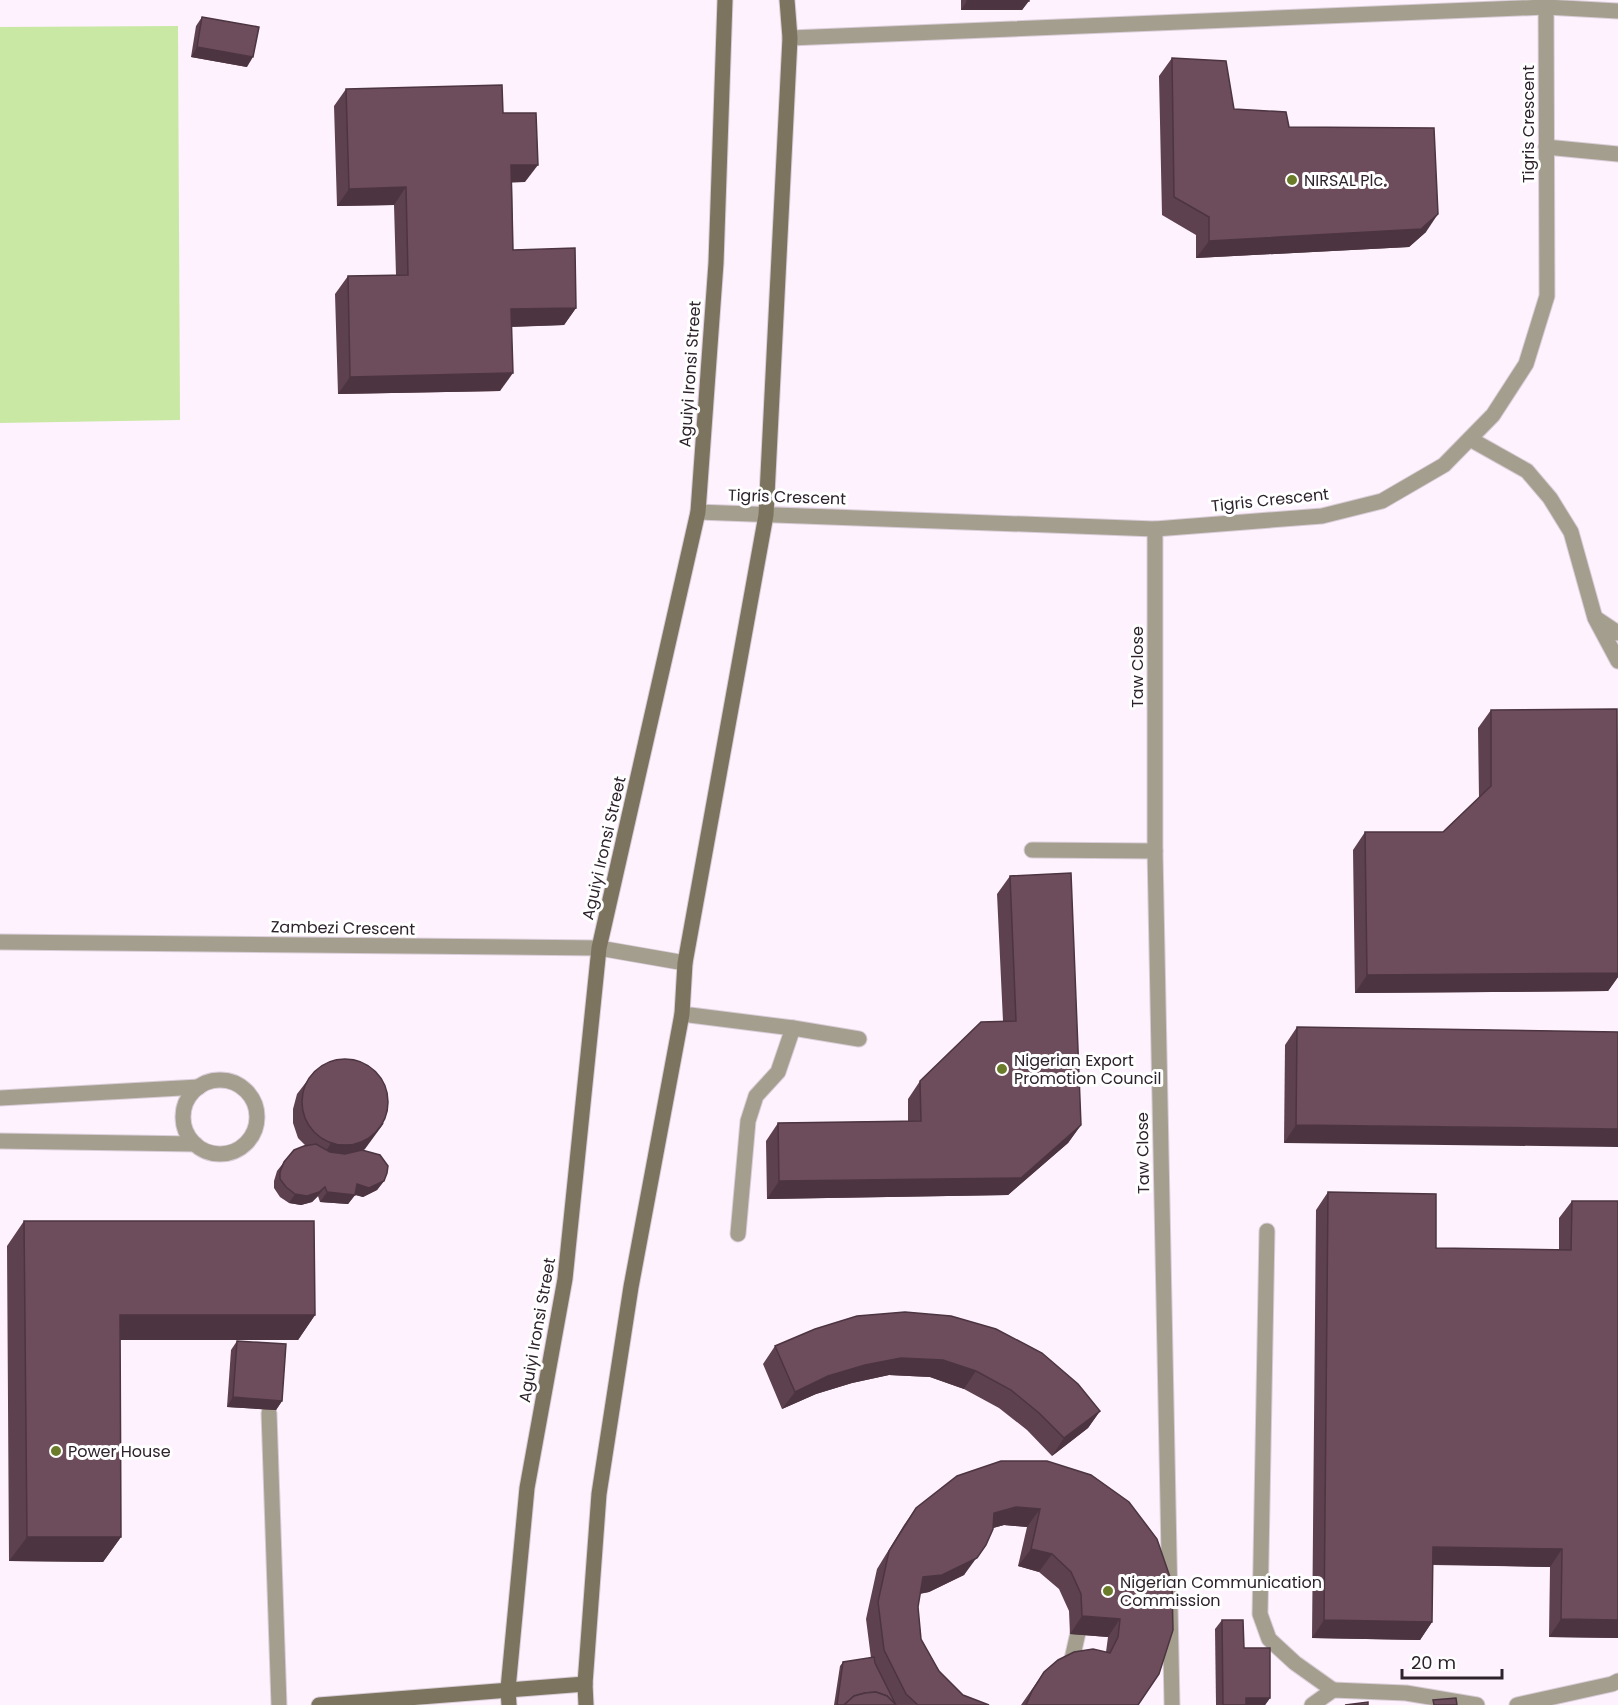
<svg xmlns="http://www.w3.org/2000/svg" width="1618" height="1705" viewBox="0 0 1618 1705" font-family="Poppins,sans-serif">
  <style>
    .green { fill: #c9e8a4 }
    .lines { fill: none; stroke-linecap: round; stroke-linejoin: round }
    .lane-casing { stroke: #d9cdd8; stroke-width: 17 }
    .street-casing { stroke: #d9cdd8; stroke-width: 17 }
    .secondary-casing { stroke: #d9cdd8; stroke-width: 17 }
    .lane { stroke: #a49e8f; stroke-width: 15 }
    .street { stroke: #a49e8f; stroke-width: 15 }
    .secondary { stroke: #7c745e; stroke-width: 15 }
    .wall { fill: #5e414f }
    .shaded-wall { fill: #4c3540 }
    .building { fill: #6d4c5c; stroke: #4c3540; stroke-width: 1.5 }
    .poi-dot { fill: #6a7b2a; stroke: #fff; stroke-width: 2 }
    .labels { text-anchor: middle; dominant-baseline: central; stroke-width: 6; stroke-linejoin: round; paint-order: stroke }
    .street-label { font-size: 16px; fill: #2e232d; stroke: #fff }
    .poi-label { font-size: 16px; fill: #2e232d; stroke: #fff; text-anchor: start }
  </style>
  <rect width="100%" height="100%" fill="#fef2fe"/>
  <!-- green -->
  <polygon class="green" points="178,26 180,420 0,423 0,27"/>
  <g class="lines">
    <!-- lane casing -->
    <g class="lane-casing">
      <g id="lane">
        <polyline points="790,38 1546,7 1618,11"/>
        <polyline points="1546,147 1618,154"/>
        <polyline points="1470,439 1527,471 1550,498 1571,532 1595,618 1618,661"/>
        <polyline points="1597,619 1618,633"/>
        <polyline points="1032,850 1155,851"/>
        <polyline points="682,1014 793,1028 859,1039"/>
        <circle cx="220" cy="1117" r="37"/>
        <polyline points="0,1098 199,1087"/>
        <polyline points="0,1141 195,1144"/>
        <polyline points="1267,1231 1260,1614 1269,1639 1295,1663 1333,1690"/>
        <polyline points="738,1234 748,1121 756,1096 778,1072 793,1028"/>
        <polyline points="269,1413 279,1705"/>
        <polyline points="1051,1705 1070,1668 1082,1615"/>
        <polyline points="1312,1705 1333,1690 1406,1693 1477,1705"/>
        <polyline points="1517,1705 1612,1684 1618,1681"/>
      </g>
    </g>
    <!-- street casing -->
    <g class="street-casing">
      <g id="street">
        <polyline points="698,512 1155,529 1322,516 1382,501 1444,465 1493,415 1526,364 1547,296 1546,0"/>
        <polyline points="1155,529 1155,851 1172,1705"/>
        <polyline points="0,942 599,948 685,963"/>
      </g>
    </g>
    <!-- secondary casing -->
    <g class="secondary-casing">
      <g id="secondary">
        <polyline points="319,1705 585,1684"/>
        <polyline points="509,1705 508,1689 527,1488 565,1279 599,948 698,512 716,263 725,0"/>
        <polyline points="586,1705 585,1684 599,1494 631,1287 682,1014 685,963 766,515 790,38 787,0"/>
      </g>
    </g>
    <!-- lane -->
    <use href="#lane" class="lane"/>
    <!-- street -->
    <use href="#street" class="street"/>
    <!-- secondary -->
    <use href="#secondary" class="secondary"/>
  </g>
  <!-- wall -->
  <g class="wall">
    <polygon points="961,0 1029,0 1022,10 961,10"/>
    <polygon points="202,17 247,67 191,57 196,26"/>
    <polygon points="1172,58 1234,109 1289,127 1426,232 1409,247 1196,258 1196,235 1162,215 1159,76"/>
    <polygon points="346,89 503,113 525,182 512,182 513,250 576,308 564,325 512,327 500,391 338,394 335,294 348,276 396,275 394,205 337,206 334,106"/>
    <polygon points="1491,710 1618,770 1618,977 1608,991 1355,993 1353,850 1365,832 1443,832 1479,798 1478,728"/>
    <polygon points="1010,876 1081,1125 1068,1143 1008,1195 767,1199 766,1141 778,1123 908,1121 908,1099 920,1081 1003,1021 997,894"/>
    <polygon points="1297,1027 1618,1032 1284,1143 1285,1045"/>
    <polygon points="307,1081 365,1149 363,1150 384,1181 377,1190 363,1197 355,1195 348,1204 320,1202 318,1196 312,1202 301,1205 289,1203 280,1197 274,1188 274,1181 277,1171 284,1162 305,1145 298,1138 293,1123 293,1109 297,1094"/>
    <polygon points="1328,1192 1436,1248 1559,1250 1559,1218 1572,1201 1618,1201 1618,1638 1549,1637 1550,1567 1432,1565 1432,1622 1420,1640 1312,1638 1316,1210"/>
    <polygon points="24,1221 315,1315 298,1340 120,1340 121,1537 103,1562 9,1561 7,1246"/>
    <polygon points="857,1316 1100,1411 1088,1428 1052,1456 1027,1430 999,1408 964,1389 930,1377 889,1375 852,1383 816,1394 782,1409 763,1364 775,1346"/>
    <polygon points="237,1341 282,1401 276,1410 227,1407 231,1350"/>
    <polygon points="1091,1475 1138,1705 1021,1705 1044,1672 1106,1652 1108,1637 1070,1634 1069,1611 1059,1589 1039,1572 1018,1566 1027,1527 1004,1525 993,1528 964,1575 929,1592 920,1594 918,1607 921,1639 939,1671 963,1695 989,1705 834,1705 840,1666 843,1662 871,1658 866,1619 877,1569 904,1525 916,1508"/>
    <polygon points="1222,1620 1244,1648 1270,1698 1265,1705 1216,1705 1215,1629"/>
  </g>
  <!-- shaded-wall -->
  <g class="shaded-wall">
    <polygon points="967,1 1029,1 1022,10 961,10"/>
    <polygon points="197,47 253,57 247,67 191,57"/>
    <polygon points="511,165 538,165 525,182 499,183"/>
    <polygon points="406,187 394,205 337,206 349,189"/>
    <polygon points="1438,214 1426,232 1409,247 1196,258 1209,241"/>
    <polygon points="576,308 564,325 499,327 511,309"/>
    <polygon points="513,373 500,391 338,394 350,377"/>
    <polygon points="1618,973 1618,977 1608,991 1355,993 1367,975"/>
    <polygon points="384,1123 365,1149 351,1157 322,1157 331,1143"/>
    <polygon points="1081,1125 1068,1143 1008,1195 767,1199 779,1181"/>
    <polygon points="1296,1125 1618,1129 1618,1147 1284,1143"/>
    <polygon points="384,1181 377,1190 363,1197 350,1193 357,1184"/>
    <polygon points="325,1187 318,1196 312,1202 301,1205 289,1203 295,1194"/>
    <polygon points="327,1192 355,1195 348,1204 320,1202"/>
    <polygon points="120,1315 315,1315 298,1340 102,1340"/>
    <polygon points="901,1358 943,1360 976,1371 964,1389 930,1377 889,1375 852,1383 816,1394 782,1409 795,1392 828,1376 865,1365"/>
    <polygon points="233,1397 282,1401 276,1410 227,1407"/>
    <polygon points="1100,1411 1088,1428 1052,1456 1064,1438"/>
    <polygon points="1016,1507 1040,1509 1027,1527 1004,1525 982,1531 994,1513"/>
    <polygon points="27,1537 121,1537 103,1562 9,1561"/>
    <polygon points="986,1545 964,1575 929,1592 911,1595 923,1577"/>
    <polygon points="1433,1547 1562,1549 1550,1567 1420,1564"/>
    <polygon points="1031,1549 1052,1554 1039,1572 1018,1566"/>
    <polygon points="1082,1616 1120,1619 1108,1637 1070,1634"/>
    <polygon points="1561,1619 1618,1620 1618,1638 1549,1637"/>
    <polygon points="1324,1620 1432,1622 1420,1640 1312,1638"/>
    <polygon points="1246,1698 1270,1698 1265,1705 1241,1705"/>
  </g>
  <!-- building -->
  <g class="building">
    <rect x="967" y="0" width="62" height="1"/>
    <polygon points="202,17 259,27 253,57 197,47"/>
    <polygon points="1172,58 1226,61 1234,109 1286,112 1289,127 1434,128 1438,214 1421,229 1209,241 1209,217 1174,197"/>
    <polygon points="502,85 503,113 536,113 538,165 511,165 513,250 575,248 576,308 511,309 513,373 350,377 348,276 408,275 406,187 349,189 346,89"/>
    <polygon points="1617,709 1618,973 1367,975 1365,832 1443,832 1491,786 1491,710"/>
    <polygon points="1071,873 1081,1125 1021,1178 779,1181 778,1123 921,1121 920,1081 981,1022 1016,1021 1010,876"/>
    <polygon points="1297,1027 1618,1032 1618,1129 1296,1125"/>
    <circle cx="345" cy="1102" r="43"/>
    <polygon points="316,1144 330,1152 345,1154 362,1150 380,1155 388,1166 387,1173 384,1181 369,1188 357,1184 355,1195 327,1192 325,1187 319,1192 307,1196 295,1194 286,1187 280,1179 280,1172 284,1162 294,1150 304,1146"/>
    <polygon points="1328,1192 1436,1194 1436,1248 1571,1250 1572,1201 1618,1201 1618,1620 1561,1619 1562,1549 1433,1547 1432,1622 1324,1620"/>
    <polygon points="24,1221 314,1221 315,1315 120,1315 121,1537 27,1537"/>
    <polygon points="905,1312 951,1316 996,1329 1042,1353 1078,1384 1100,1411 1064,1438 1039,1413 1011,1390 976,1371 943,1360 901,1358 865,1365 828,1376 795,1392 775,1346 815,1329 857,1316"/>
    <polygon points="237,1341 286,1344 282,1401 233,1397"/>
    <polygon points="1001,1461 1047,1461 1091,1475 1129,1502 1157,1539 1172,1583 1173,1630 1159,1674 1138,1705 1026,1705 1032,1691 1044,1672 1058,1660 1074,1652 1093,1649 1110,1653 1118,1637 1120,1619 1082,1616 1081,1594 1071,1572 1052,1554 1031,1549 1040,1509 1016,1507 994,1513 993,1529 986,1545 977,1558 942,1575 923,1577 918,1607 921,1639 939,1671 963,1695 989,1705 918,1705 906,1694 884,1650 878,1602 889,1551 916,1508 957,1476"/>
    <polygon points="1222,1620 1243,1620 1244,1648 1270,1648 1270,1698 1246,1698 1246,1705 1223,1705"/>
    <polygon points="874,1657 875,1663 896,1705 887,1696 876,1692 865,1693 854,1696 844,1705 837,1705 843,1662"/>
    <polygon points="876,1692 887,1696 896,1705 844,1705 854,1696 865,1693"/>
    <polygon points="1456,1698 1457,1705 1434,1705 1433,1700"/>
    <polygon points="1368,1702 1368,1705 1345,1705"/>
  </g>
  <!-- markers -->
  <g class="poi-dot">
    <circle cx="1292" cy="180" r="6"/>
    <circle cx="1002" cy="1069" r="6"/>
    <circle cx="56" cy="1451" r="6"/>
    <circle cx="1108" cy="1591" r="6"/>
  </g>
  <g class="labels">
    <!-- street labels -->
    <g class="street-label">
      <text transform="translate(1528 124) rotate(-90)">Tigris Crescent</text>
      <text transform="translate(690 374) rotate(-86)">Aguiyi Ironsi Street</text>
      <text transform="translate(787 497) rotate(2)">Tigris Crescent</text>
      <text transform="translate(1270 500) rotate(-6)">Tigris Crescent</text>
      <text transform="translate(1137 667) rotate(-90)">Taw Close</text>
      <text transform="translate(604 848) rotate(-77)">Aguiyi Ironsi Street</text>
      <text transform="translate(343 928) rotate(1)">Zambezi Crescent</text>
      <text transform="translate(1143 1153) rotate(-91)">Taw Close</text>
      <text transform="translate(537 1330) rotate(-80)">Aguiyi Ironsi Street</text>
    </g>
    <!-- poi labels -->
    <g class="poi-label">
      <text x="1304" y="180">NIRSAL Plc.</text>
      <text x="1014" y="1060">Nigerian Export<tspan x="1014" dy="18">Promotion Council</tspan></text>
      <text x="68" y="1451">Power House</text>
      <text x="1120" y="1582">Nigerian Communication<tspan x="1120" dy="18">Commission</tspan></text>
    </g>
  </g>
  <!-- scale -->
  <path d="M1402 1669v9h100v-9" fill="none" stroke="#2e232d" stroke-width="3"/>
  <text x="1411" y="1669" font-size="18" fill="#2e232d" stroke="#ffffff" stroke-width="4.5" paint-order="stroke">20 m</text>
</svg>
